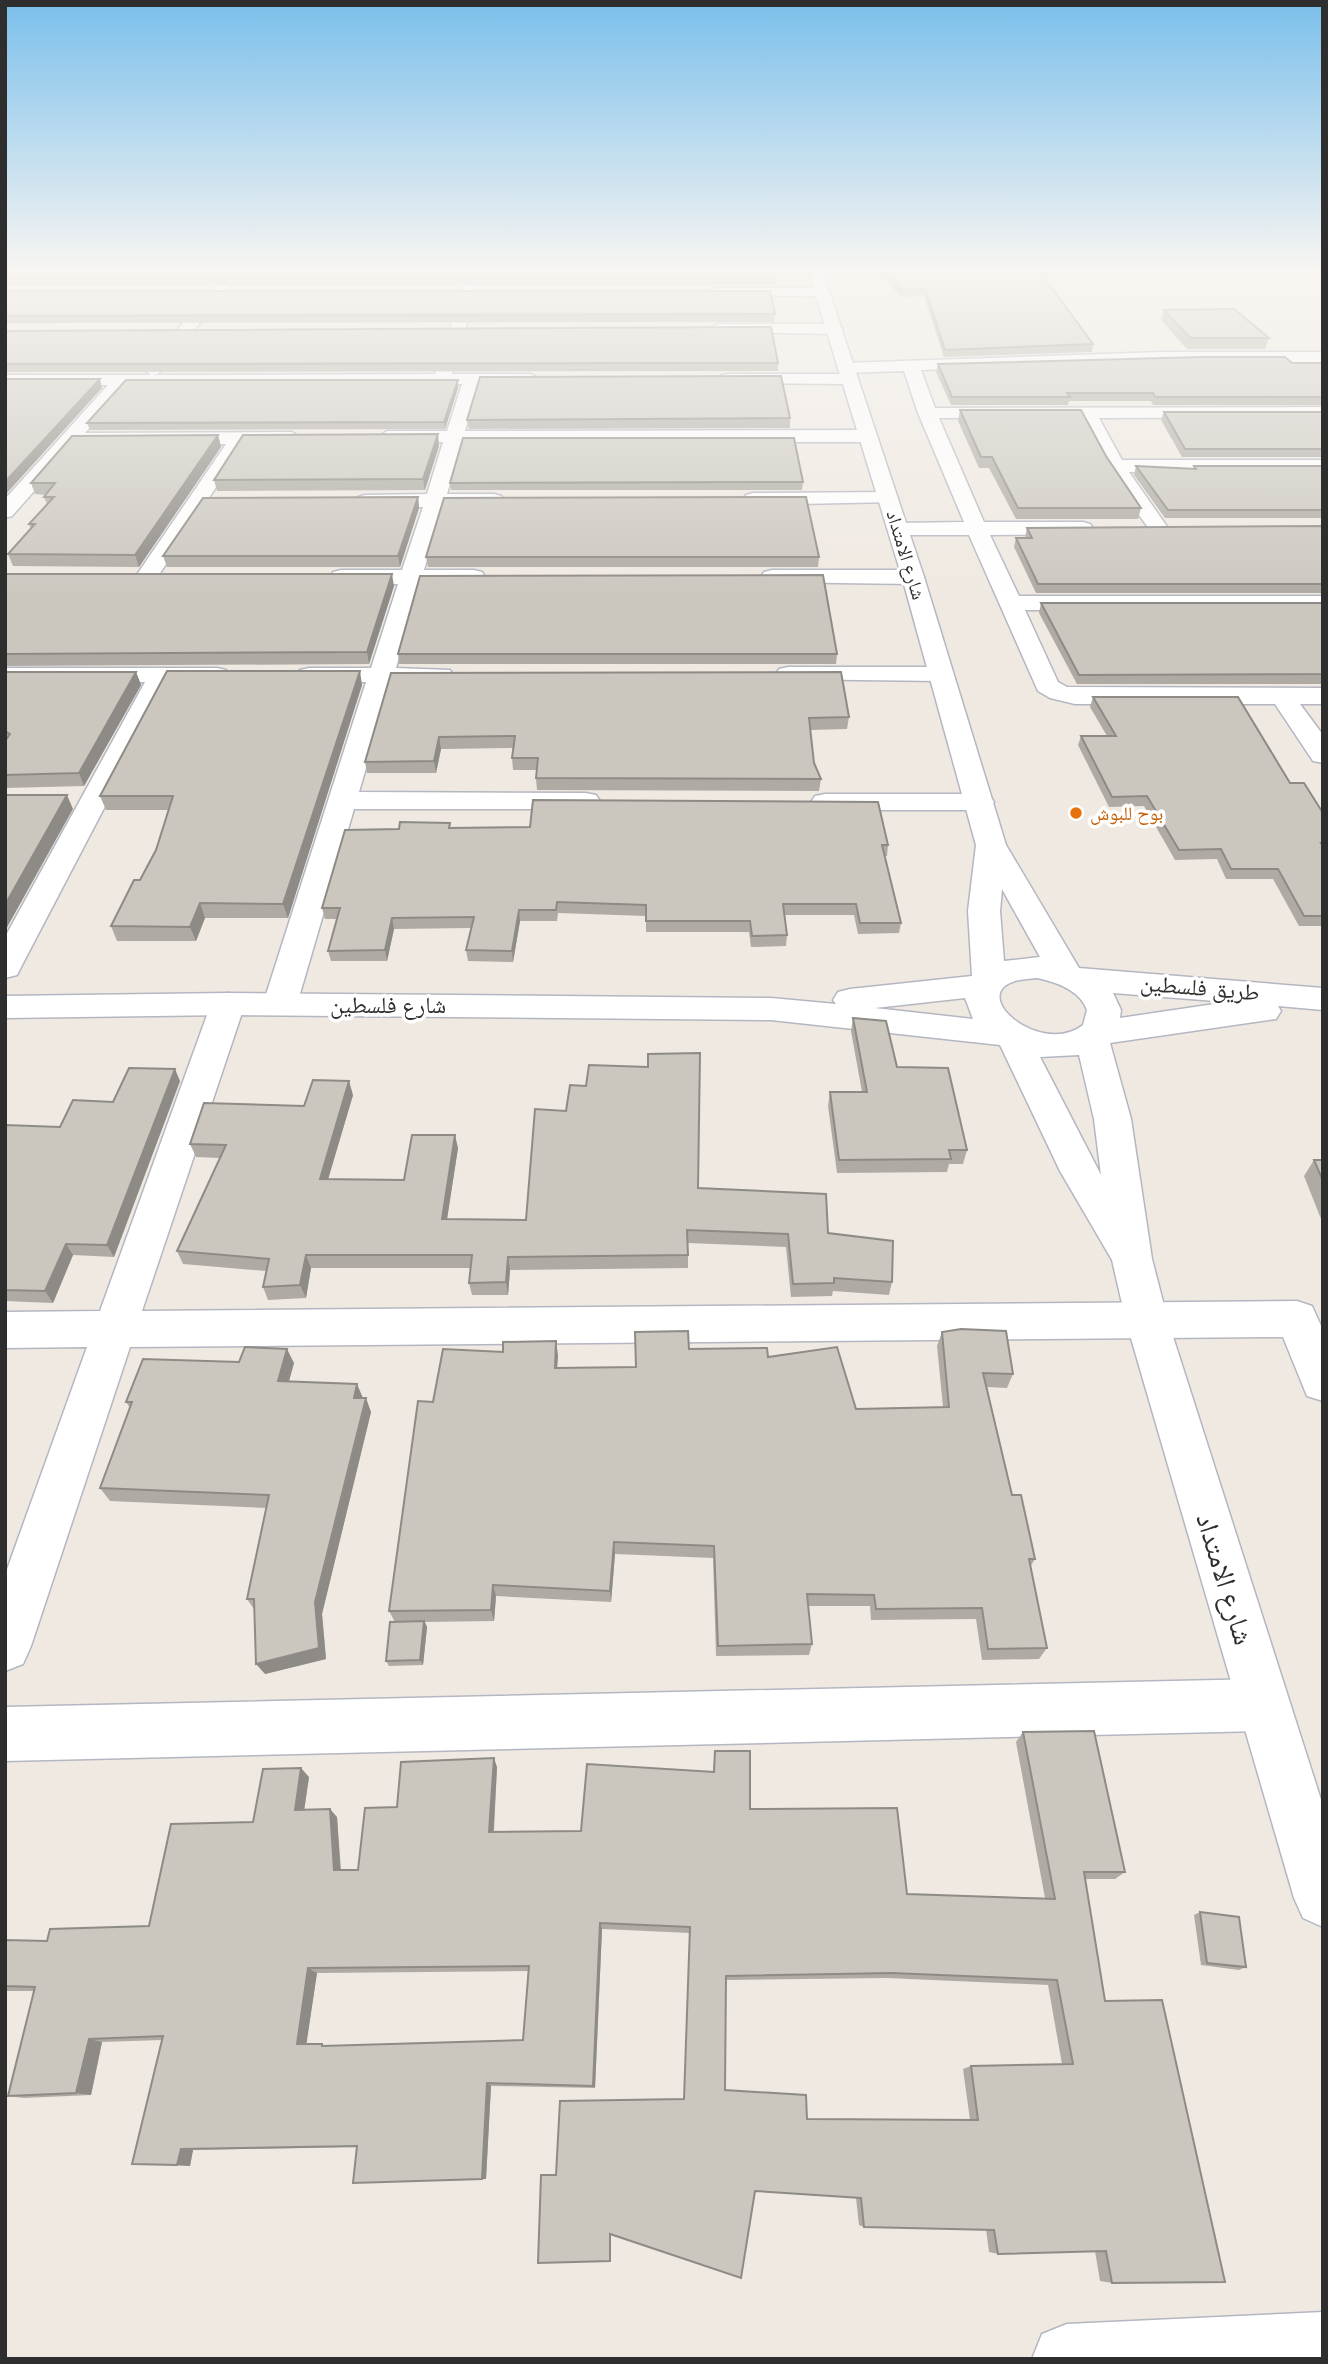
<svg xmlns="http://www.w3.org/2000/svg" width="1328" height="2364" viewBox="0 0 1328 2364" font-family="Roboto,'Noto Naskh Arabic',sans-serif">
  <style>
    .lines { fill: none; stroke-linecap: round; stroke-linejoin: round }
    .minor-casing { stroke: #b4b7c1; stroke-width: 3 }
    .tertiary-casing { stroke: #b4b7c1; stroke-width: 3 }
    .minor { fill: #fff; fill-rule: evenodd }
    .tertiary { fill: #fff; fill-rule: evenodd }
    .wall { fill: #afaba4; fill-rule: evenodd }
    .shaded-wall { fill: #8e8b86 }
    .building { fill: #cbc7bf; stroke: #8e8b86; stroke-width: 2; fill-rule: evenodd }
    .food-dot { fill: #e8710a; stroke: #fff; stroke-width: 2.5 }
    .labels { text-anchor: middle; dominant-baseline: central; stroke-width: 7; stroke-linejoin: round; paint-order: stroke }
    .far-street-label { font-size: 19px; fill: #2e2e2e; stroke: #fff }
    .far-food-label { font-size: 19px; fill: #c56008; stroke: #fff; text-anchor: start }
    .street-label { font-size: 23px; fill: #2e2e2e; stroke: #fff }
    .near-street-label { font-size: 28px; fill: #2e2e2e; stroke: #fff }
  </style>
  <rect width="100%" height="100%" fill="#efe9e1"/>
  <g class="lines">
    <!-- minor casing -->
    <g class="minor-casing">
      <g id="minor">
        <polygon points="231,267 246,267 158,374 153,375 435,374 470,267 484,267 452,374 531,374 539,379 531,384 479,384 465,431 868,430 877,436 868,442 462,442 447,494 494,494 501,496 504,500 501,504 494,506 443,506 424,570 474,570 482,572 485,577 482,582 474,584 420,584 396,668 450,670 453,675 450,680 391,682 359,792 586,793 596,795 600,801 596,807 586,809 354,809 297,1004 292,1012 280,1015 268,1012 263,1004 366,682 309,682 300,680 297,675 300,670 309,668 371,668 398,584 341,584 333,582 330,577 333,572 341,570 402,570 423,507 365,507 358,505 355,501 358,497 365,495 427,494 443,442 387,443 378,437 387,431 447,431 462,384 127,385 85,433 292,432 301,438 292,444 244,444 155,581 139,581 136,576 226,444 75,445 12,516 5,518 5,499 108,385 5,385 5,375 151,375 144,370 146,366"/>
        <polygon points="718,288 822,288 829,292 822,296 713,295 711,292 713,289"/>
        <polygon points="718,324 835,324 843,329 835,334 713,332 710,329"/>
        <polygon points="1161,352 1323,352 1323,362 1161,362 921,370 935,408 1323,407 1323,417 1099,418 1122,460 1323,460 1323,472 1129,472 1168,528 1165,532 1151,532 1105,466 1081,418 939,418 984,522 1083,522 1090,524 1093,528 1090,532 1083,534 990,535 1019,596 1323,596 1323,610 1025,610 1058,682 1067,687 1323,688 1323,704 1300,704 1323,735 1323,763 1313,761 1275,704 1075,704 1050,698 1038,691 969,535 898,535 891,533 888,529 891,525 898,523 964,522 918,413 904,371 845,373 837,368 845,363"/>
        <polygon points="728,374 848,374 856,379 848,384 722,383 720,379 722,375"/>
        <polygon points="888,492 895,494 898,498 895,502 753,505 746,503 743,499 746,495 753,493"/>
        <polygon points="772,570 913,570 921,572 924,577 921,582 913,584 764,582 761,577 764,572"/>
        <polygon points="788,667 940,667 949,669 952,674 949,679 940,681 779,679 776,674 779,669"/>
        <polygon points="5,668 217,668 226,670 229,675 226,680 170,682 21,967 17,975 5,978 5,937 145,682 5,682"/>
        <polygon points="825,794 980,794 990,796 994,802 990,808 980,810 825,810 815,808 811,802 815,796"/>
        <polygon points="228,993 240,996 245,1004 142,1311 1297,1301 1312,1306 1323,1330 1323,1401 1307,1396 1283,1337 130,1347 31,1646 23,1664 5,1671 5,1575 87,1347 5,1348 5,1312 100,1311 211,1004 216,996"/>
        <polygon points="1262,1679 1281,1686 1288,1705 1281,1724 1262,1731 5,1761 5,1707"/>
        <polygon points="1323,2312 1323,2359 1032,2359 1042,2334 1067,2324"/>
      </g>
    </g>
    <!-- tertiary casing -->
    <g class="tertiary-casing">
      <path id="tertiary" d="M807 267H821L924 577 1006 845 1079 968 1323 988V1010L1278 1006 1281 1011 1276 1019 1110 1043 1131 1119 1152 1259 1168 1321 1323 1806V1927L1303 1918 1294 1898 1126 1321 1112 1260 1060 1171 1000 1045 771 1020 228 1015 5 1018V996L228 993 771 998 836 1004 833 1000 838 992 850 989 972 976 968 911 976 845 902 577ZM1002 889 1040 957 1004 961 1000 911ZM1037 978C1056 982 1080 990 1087 1010L1083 1025C1042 1057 967 996 1015 981 1022 979 1030 979 1037 978ZM1113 993 1228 1002 1120 1018 1121 1010ZM965 998 973 1019 875 1008ZM1079 1055 1094 1119 1101 1175 1040 1057Z"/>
    </g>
    <!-- minor -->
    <use href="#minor" class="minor"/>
    <!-- tertiary -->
    <use href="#tertiary" class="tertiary"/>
  </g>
  <!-- wall -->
  <g class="wall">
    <polygon points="5,267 776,278 775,285 5,285"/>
    <polygon points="876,267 1121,267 1122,269 1121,276 1043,276 1093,344 1092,352 944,357 924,296 901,297 878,274"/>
    <polygon points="5,291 775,314 774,322 5,323"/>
    <polygon points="1164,310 1269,338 1265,349 1187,349 1161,320"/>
    <polygon points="5,331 778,363 778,371 5,372"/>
    <polygon points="1323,363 1323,405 1153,405 1151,401 1069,401 1068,405 951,405 936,372 938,364"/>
    <polygon points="458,388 445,429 90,430 87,423"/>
    <polygon points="960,410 1106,456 1141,508 1138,519 1016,519 989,468 979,468 958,421"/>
    <polygon points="1164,412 1323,412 1323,457 1182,457 1161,420"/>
    <polygon points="790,418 790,428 469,429 467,420"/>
    <polygon points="218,435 221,447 139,567 13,566 8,554 31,529 29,524 47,504 44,497 46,495 35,494 31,483"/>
    <polygon points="439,446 425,490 217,491 214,480"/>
    <polygon points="1136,466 1193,469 1194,466 1323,466 1323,518 1165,518 1134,475"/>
    <polygon points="803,482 802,490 451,490 450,483"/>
    <polygon points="418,497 419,508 400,567 167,567 163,556"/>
    <polygon points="1323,526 1323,593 1036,593 1014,547 1016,538 1025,538 1027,528"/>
    <polygon points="426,557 819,557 818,567 428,567"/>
    <polygon points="5,574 394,586 369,664 5,666"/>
    <polygon points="1041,603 1323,603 1323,684 1077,684 1039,613"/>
    <polygon points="398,654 837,654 836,664 399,664"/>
    <polygon points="5,672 136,672 141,685 84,786 5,788"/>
    <polygon points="391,673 849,717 847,729 810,730 814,763 821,779 819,791 537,790 536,778 537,770 513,770 512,758 514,748 441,749 436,773 367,773 365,762"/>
    <polygon points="362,685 288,918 205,918 196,941 117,941 111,926 140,880 156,850 169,810 106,810 100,796"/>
    <polygon points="1093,697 1290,783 1323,813 1323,926 1299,926 1273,879 1226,879 1217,859 1175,860 1144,806 1109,807 1078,745 1081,736 1107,736 1090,707"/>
    <polygon points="451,828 888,845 887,856 885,856 901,923 899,933 858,934 854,915 784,915 787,935 786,946 751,947 749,932 646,932 646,916 558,913 557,921 520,921 513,962 468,961 466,950 471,928 394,929 387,961 331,961 328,951 337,919 325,919 322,908 399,829"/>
    <polygon points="853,1018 967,1150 963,1164 949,1164 947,1172 837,1173 828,1106 830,1092 862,1092 851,1031"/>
    <polygon points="180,1081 114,1257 73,1255 53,1303 5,1301 5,1125 60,1127 113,1102"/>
    <polygon points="353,1095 328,1179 404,1180 458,1148 447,1219 526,1220 698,1188 828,1233 892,1282 889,1295 833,1291 832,1296 791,1297 786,1247 688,1243 688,1268 510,1270 508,1295 472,1295 469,1283 471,1268 311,1268 306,1298 268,1300 263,1287 266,1271 183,1264 177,1251 220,1158 196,1157 190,1144 304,1106"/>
    <polygon points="1314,1160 1323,1160 1323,1224 1304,1176"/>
    <polygon points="942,1332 1013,1374 1007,1388 987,1387 1012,1495 1035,1559 1030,1567 1047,1648 1039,1659 982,1660 976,1619 871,1620 870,1606 808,1606 812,1644 809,1655 716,1656 713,1558 615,1554 611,1602 496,1596 494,1621 425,1622 427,1627 423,1665 389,1666 386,1661 395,1622 389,1611 433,1402 558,1355 557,1368 636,1367 689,1349 768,1357 856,1409 943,1407 937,1346"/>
    <polygon points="239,1362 294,1363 289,1381 363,1398 371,1412 322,1614 326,1659 265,1674 254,1609 247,1599 267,1508 110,1501 100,1488 130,1408 126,1402"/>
    <path d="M1023 1732 1125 1872 1115 1879H1085L1112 2283 1100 2281 1095 2251 998 2254 989 2252 986 2229 864 2227 859 2225 856 2198 755 2191 611 2234V2259L556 2175 684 2099 690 1933 602 1929 595 2088 491 2086 486 2179 353 2183 357 2147 193 2150 190 2166 132 2164 162 2040 102 2042 91 2095 24 2098 8 2096 34 1991H5V1940L47 1941 149 1926 253 1822 309 1777 304 1810 337 1817 341 1870H358L397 1807 497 1767 494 1832 581 1831 713 1772 715 1751 750 1809 907 1894 1045 1898 1016 1742ZM528 1971 523 2040 327 2046 306 2044 317 1973ZM887 1978 1048 1985 1062 2064 971 2066 963 2069 970 2120 807 2119 725 2090 726 1980Z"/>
    <polygon points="1200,1912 1246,1967 1239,1970 1201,1965 1194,1915"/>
  </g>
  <!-- shaded-wall -->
  <g class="shaded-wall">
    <polygon points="100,379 102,388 7,493 5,490 5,482"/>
    <polygon points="458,380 458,388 445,429 444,422"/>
    <polygon points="438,434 439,446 425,490 423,479"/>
    <polygon points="218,435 221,447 139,567 135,555"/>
    <polygon points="418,497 419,508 400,567 398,556"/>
    <polygon points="392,574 394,586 369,664 367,652"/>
    <polygon points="360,671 362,685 288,918 283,904"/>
    <polygon points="136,672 141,685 84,786 79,773"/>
    <polygon points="439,737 441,749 436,773 434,761"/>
    <polygon points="67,795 73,809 5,931 5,905"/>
    <polygon points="200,903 205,918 196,941 190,927"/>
    <polygon points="519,910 520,921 513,962 512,951"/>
    <polygon points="392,918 394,929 387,961 385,950"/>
    <polygon points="175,1069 180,1081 114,1257 107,1245"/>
    <polygon points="349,1081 353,1095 324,1193 320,1179"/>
    <polygon points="455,1135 458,1148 445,1232 442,1219"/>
    <polygon points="66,1244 73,1255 53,1303 45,1291"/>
    <polygon points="306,1255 311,1268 306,1298 300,1285"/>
    <polygon points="508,1257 510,1270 508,1295 506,1282"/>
    <polygon points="556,1341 558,1355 556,1382 555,1368"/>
    <polygon points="287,1349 294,1363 285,1395 278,1381"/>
    <polygon points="357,1384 363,1398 354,1398"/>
    <polygon points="366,1398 371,1412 322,1614 326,1659 265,1674 256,1664"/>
    <polygon points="614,1542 615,1554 611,1602 610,1591"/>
    <polygon points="493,1585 496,1596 494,1621 491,1610"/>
    <polygon points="424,1621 427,1627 423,1665 420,1660"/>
    <polygon points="494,1758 497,1767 493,1839 489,1832"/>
    <polygon points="301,1768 309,1777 303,1818 295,1810"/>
    <polygon points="330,1809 337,1817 341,1877 334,1870"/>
    <polygon points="600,1923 602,1929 595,2088 593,2086"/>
    <polygon points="308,1968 317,1973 306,2047 297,2044"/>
    <polygon points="89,2039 102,2042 91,2095 76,2093"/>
    <polygon points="487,2083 491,2086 486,2179 482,2179"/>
    <polygon points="181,2149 193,2150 190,2166 177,2165"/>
    <polygon points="611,2233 611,2259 610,2261 610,2234"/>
  </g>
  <!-- building -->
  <g class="building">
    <polygon points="5,267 774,267 776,278 5,278"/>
    <polygon points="879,267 1121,267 1122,269 1038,269 1093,344 945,350 925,289 902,290"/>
    <polygon points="5,291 770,291 775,314 5,316"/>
    <polygon points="1234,309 1269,338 1190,338 1164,310"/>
    <polygon points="771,327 778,363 5,364 5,331"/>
    <polygon points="1202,357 1285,357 1292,363 1323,363 1323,397 1155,397 1153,393 1067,393 1070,397 952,397 938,364"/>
    <polygon points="781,376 790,418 467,420 480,377"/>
    <polygon points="5,379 100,379 5,482"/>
    <polygon points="126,380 458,380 444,422 87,423"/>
    <polygon points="960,410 1081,410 1106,456 1141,508 1018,508 992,457 981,457"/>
    <polygon points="1164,412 1323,412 1323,449 1185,449"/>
    <polygon points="438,434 423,479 214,480 243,435"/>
    <polygon points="218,435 135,555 8,554 35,524 29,524 54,497 44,497 55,483 31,483 72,436"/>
    <polygon points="463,438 794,438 803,482 450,483"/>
    <polygon points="1136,466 1196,469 1194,466 1323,466 1323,510 1168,510"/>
    <polygon points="418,497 398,556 163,556 203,498"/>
    <polygon points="806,497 819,557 426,557 444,498"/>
    <polygon points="1323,526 1323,584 1038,584 1016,538 1032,538 1027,528"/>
    <polygon points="5,574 392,574 367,652 5,654"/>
    <polygon points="823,575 837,654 398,654 420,576"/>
    <polygon points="1041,603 1323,603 1323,674 1079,675"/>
    <polygon points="167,671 360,671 283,904 200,903 190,927 111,926 134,880 140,880 156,850 173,796 100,796"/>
    <polygon points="5,672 136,672 79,773 5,775 5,741 10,734 5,731"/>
    <polygon points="841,672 849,717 809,718 814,763 821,779 536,778 538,758 512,758 515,736 439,737 434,761 365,762 391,673"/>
    <polygon points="1093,697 1238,697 1290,783 1304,783 1323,813 1323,843 1321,843 1323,846 1323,916 1304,916 1278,869 1231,869 1221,849 1179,850 1147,796 1112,797 1081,736 1116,736"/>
    <polygon points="5,795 67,795 5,905"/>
    <polygon points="533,800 878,802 888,845 882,845 901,923 860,923 856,904 783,904 787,935 752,936 750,921 646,921 646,905 557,902 556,910 519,910 512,951 466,950 474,917 392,918 385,950 328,951 340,908 322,908 345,830 399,829 400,822 450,823 449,828 530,827"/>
    <polygon points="853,1018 886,1021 897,1067 948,1068 967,1150 949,1150 951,1159 839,1160 830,1092 867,1092"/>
    <polygon points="700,1053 698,1188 826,1194 828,1233 893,1241 892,1282 834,1278 834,1283 793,1284 788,1234 687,1230 688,1255 508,1257 506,1282 469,1283 472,1255 306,1255 300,1285 263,1287 269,1259 177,1251 226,1145 190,1144 204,1103 304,1106 313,1080 349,1081 320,1179 404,1180 412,1135 455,1135 442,1219 526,1220 535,1109 566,1111 570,1085 586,1086 589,1065 648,1067 648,1054"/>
    <polygon points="129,1068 175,1069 107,1245 66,1244 45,1291 5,1290 5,1125 60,1127 73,1100 113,1102"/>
    <polygon points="1314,1160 1323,1160 1323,1181"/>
    <polygon points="961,1329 1006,1331 1013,1374 983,1373 1012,1495 1021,1495 1035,1559 1029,1559 1047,1648 988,1649 982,1608 876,1609 874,1595 807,1594 812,1644 718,1646 714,1546 614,1542 610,1591 493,1585 491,1610 389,1611 418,1401 433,1402 443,1349 503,1352 503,1342 556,1341 555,1368 636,1367 635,1332 688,1331 689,1349 767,1348 768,1357 837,1347 856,1409 949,1407 942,1332"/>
    <polygon points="245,1347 287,1349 278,1381 357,1384 354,1398 366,1398 315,1602 319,1648 256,1664 254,1599 247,1599 269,1495 100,1488 132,1402 126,1402 143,1359 239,1362"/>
    <polygon points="424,1621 420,1660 386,1661 390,1622"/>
    <path d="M1094 1731 1125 1872H1084L1105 2001 1162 2000 1225 2282 1112 2283 1106 2251 998 2254 994 2230 864 2227 861 2198 755 2191 741 2278 610 2234V2261L538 2263 541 2175H556L560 2101 684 2099 690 1927 600 1923 593 2086 487 2083 482 2179 353 2183 357 2146 181 2149 177 2165 132 2164 163 2036 89 2039 76 2093 8 2096 35 1987 5 1986V1940L47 1941 50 1929 149 1926 171 1824 253 1822 263 1769 301 1768 295 1810 330 1809 334 1870H358L365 1808 397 1807 401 1762 494 1758 489 1832 581 1831 587 1764 714 1772 715 1751H750V1809L897 1808 907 1894 1055 1899 1023 1732ZM529 1966 523 2040 322 2046V2044H297L308 1968ZM892 1973 1057 1980 1073 2064 971 2066 978 2120 807 2119 806 2095 725 2090 726 1976Z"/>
    <polygon points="1200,1912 1239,1917 1246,1967 1207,1963"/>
  </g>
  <!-- sky -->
  <linearGradient id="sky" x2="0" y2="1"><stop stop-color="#7abfeb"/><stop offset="0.45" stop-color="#f8f5f2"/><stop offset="1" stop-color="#f8f5f2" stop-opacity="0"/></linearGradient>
  <rect width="1328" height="598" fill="url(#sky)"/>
  <!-- markers -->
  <circle class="food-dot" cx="1076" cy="813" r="7"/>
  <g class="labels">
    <!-- far-street labels -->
    <g class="far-street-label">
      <text transform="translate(906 555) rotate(73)">شارع الامتداد</text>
    </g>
    <!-- far-food labels -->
    <g class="far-food-label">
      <text x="1090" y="813">بوح للبوش</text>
    </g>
    <!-- street labels -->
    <g class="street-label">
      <text transform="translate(1200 988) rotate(5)">طريق فلسطين</text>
      <text x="388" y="1005">شارع فلسطين</text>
    </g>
    <!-- near-street labels -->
    <g class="near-street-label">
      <text transform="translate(1225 1579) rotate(73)">شارع الامتداد</text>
    </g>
  </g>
  <!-- border -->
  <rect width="1328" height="2364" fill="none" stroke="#2e2e2e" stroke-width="14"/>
</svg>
